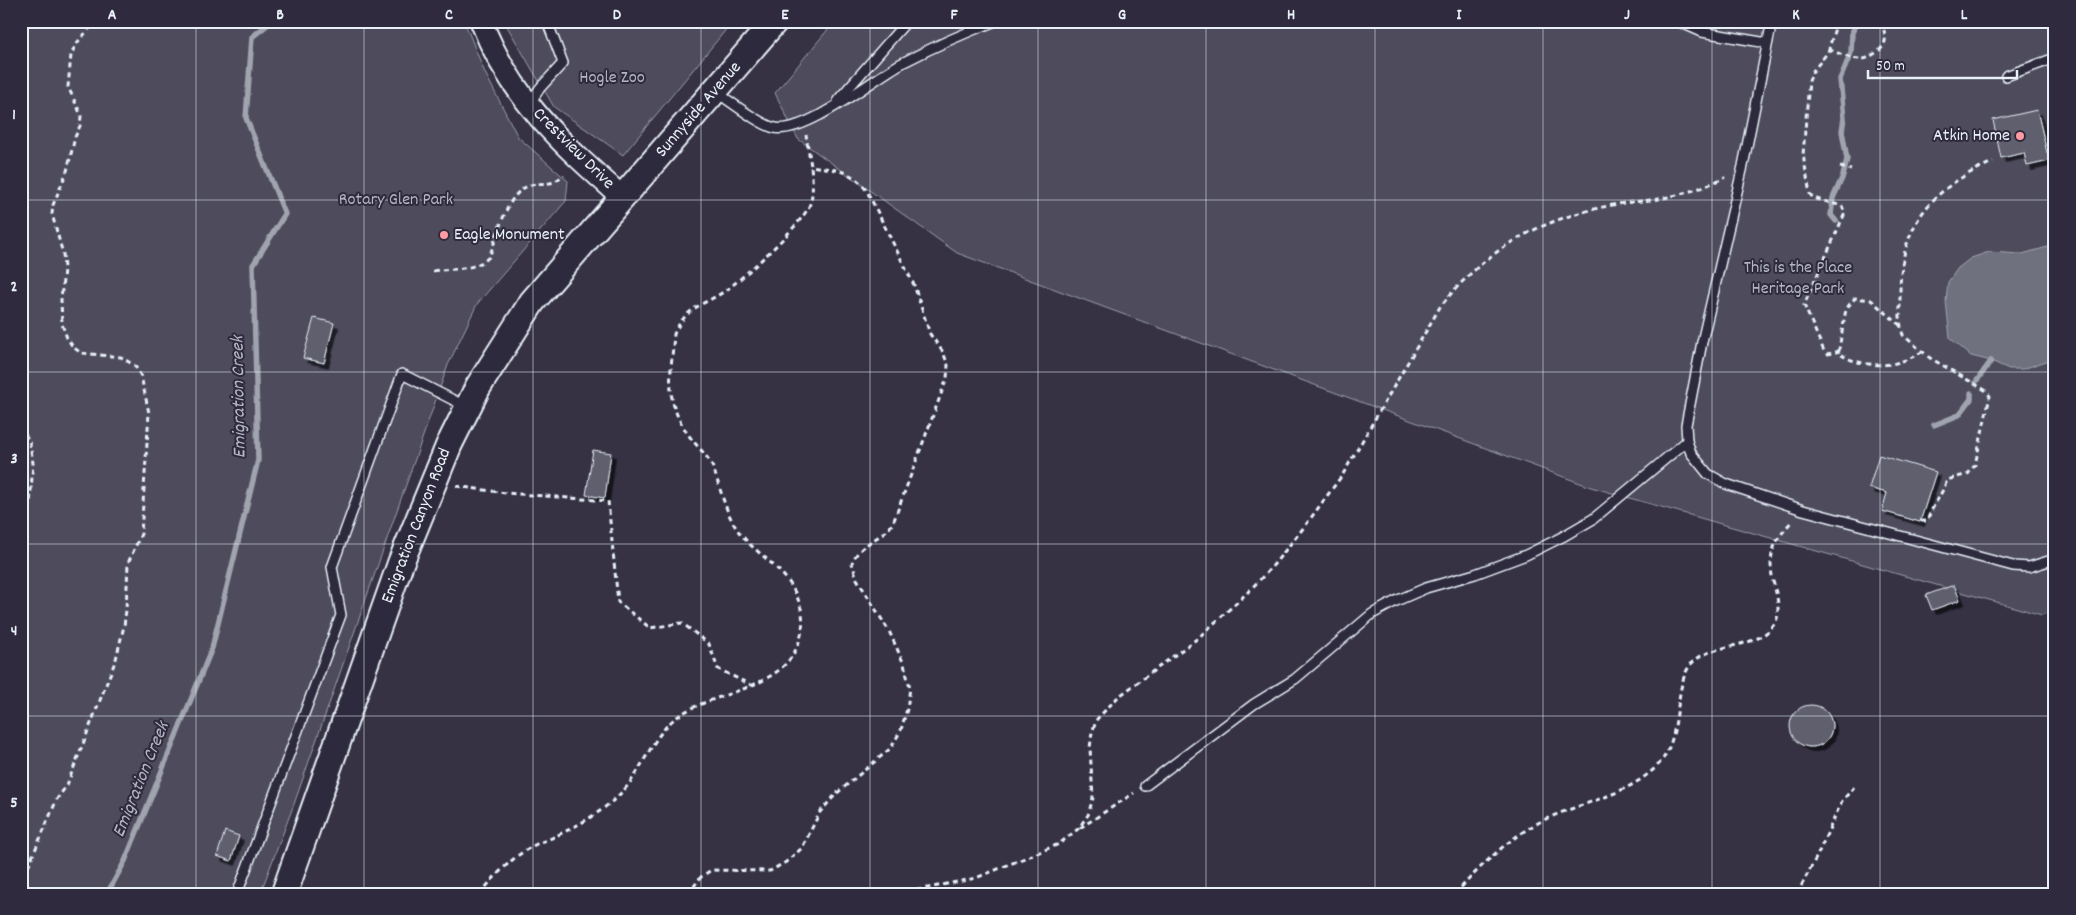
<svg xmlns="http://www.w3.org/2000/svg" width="2076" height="915" viewBox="0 0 2076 915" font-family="Dekko,sans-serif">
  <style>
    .green { fill: #4d4b5c; stroke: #9a9eaa }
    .water { fill: #70717f; stroke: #a0a4af }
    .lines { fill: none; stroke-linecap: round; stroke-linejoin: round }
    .stream { stroke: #a0a4af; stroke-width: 5.5 }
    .building { fill: #605e6e; stroke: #e8f1f8; filter: url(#shadow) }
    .service-casing { stroke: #e8f1f8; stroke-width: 12 }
    .tertiary-casing { stroke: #e8f1f8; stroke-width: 25 }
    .secondary-casing { stroke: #e8f1f8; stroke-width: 29 }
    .path { stroke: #e8f1f8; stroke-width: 3; stroke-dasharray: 5 4; stroke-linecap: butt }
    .service { stroke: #2f2a3d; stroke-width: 9 }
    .tertiary { stroke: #2f2a3d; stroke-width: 21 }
    .secondary { stroke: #2f2a3d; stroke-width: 25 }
    .grid { fill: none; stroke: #e8f1f8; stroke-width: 1; stroke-opacity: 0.55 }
    .poi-dot { fill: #ff9aa2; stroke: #2f2a3d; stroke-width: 2 }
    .labels { text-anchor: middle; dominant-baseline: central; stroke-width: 4; stroke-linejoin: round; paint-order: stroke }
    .park-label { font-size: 18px; fill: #b2b7c1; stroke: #2f2a3d }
    .street-label { font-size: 18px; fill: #e8f1f8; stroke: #2f2a3d }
    .poi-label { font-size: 18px; fill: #e8f1f8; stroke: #2f2a3d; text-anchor: end }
    .water-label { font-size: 19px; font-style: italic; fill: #b2b7c2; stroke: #2f2a3d }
    .neatline { fill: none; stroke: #e8f1f8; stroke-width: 2 }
    .grid-label { font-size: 16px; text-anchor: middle; font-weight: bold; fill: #e8f1f8 }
  </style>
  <defs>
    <filter id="shadow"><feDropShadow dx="4.5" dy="4.5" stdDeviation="0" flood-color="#0009"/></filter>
  </defs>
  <rect width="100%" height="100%" fill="#363244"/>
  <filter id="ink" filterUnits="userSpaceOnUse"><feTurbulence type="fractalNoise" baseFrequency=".02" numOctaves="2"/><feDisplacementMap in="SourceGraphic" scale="10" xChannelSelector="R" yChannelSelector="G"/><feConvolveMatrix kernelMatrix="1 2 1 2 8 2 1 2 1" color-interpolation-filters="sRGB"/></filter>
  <g filter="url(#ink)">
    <!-- green -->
    <g class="green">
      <polygon points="21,21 464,21 485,73 518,137 568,181 566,201 477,304 448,365 294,804 260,894 21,894"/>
      <polygon points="504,21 733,21 623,155 554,107"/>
      <polygon points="835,21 2055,21 2055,609 2042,615 1591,487 957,253 798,139 775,93"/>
    </g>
    <!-- water -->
    <polygon class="water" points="2055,245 2055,358 2023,369 2009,369 1991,361 1971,356 1950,338 1946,301 1948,282 1958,268 1971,258 1989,252 2022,254"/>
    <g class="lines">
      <!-- stream -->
      <g class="stream">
        <polyline points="1836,221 1831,215 1833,198 1843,176 1847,159 1842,131 1844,118 1840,79 1851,53 1852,32 1859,21"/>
        <polyline points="1976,382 1991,361"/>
        <polyline points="1934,425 1959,415 1971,399 1971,393"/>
        <polyline points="107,894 125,861 212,648 258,460 253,265 285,214 246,118 252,37 272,21"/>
      </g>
    </g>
    <!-- building -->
    <g class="building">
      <polygon points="2037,110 2049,161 2027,166 2024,153 2001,158 1993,120"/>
      <polygon points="314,318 334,323 324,363 303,358"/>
      <polygon points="593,450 611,453 605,498 586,495"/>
      <polygon points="1879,455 1936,472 1920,522 1882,511 1887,493 1869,488"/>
      <polygon points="1954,585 1960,600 1932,610 1926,595"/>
      <circle cx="1811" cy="726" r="21"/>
      <polygon points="225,831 239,836 231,861 217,856"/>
    </g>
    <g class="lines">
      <!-- service casing -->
      <g class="service-casing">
        <g id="service">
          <polyline points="1677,21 1702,32 1767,43"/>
          <polyline points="1772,21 1743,166 1702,342 1686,425 1687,441 1691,453 1708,474 1726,484 1803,510 2013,566 2029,567 2055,559"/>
          <polyline points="2006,76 2055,58"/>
          <path d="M716 92C730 101 760 125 775 128 806 134 873 79 902 63 933 47 964 33 996 21"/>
          <polyline points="838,100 907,21"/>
          <polyline points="530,103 540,88 563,63 547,21"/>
          <polyline points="1145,786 1254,704 1295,679 1372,614 1396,601 1426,588 1475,574 1526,555 1562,537 1593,519 1687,441"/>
          <polyline points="237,894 341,615 332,567 402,374 467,407"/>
        </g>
      </g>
      <!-- tertiary casing -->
      <g class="tertiary-casing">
        <path id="tertiary" d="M481 21C511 99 562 144 622 197"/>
      </g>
      <!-- secondary casing -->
      <g class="secondary-casing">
        <polyline id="secondary" points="284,894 401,562 449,445 478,387 532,302 775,21"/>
      </g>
      <!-- path -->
      <g class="path">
        <polyline points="1837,21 1828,52 1813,71 1809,81 1803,155 1810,194 1813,198 1842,206 1845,213 1804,305 1824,351 1828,354 1840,351"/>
        <path d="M1829 49C1838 53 1849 59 1859 59 1865 60 1869 57 1874 54 1889 45 1887 36 1880 21"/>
        <polyline points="1840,167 1851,170"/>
        <path d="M433 271C452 268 475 271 489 257 497 238 505 199 524 188 532 183 541 184 550 183 555 182 560 178 564 175"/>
        <path d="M1901 326 1871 300 1855 298 1846 309 1839 349 1840 354C1854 364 1883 368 1899 362 1907 360 1914 356 1922 352"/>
        <polyline points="21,426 30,444 33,463 30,505 21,519"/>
        <polyline points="456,486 506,493 608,501 618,602 650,628 682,623 709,644 718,669 751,685"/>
        <path d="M1921 521H1927C1932 506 1942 495 1947 480L1968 474 1975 465 1990 396 1985 390 1930 358 1903 335C1899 324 1900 309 1900 297 1899 227 1930 188 1993 162"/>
        <polyline points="1080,828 1134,793"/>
        <polyline points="21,883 57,799 67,785 116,659 124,626 126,610 128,563 141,534 149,413 141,376 135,366 121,357 81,353 73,347 67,338 62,324 61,300 64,269 63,254 52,214 53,205 67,171 75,137 80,126 81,116 78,108 68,87 71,55 76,44 96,21"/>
        <path d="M480 894C495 876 511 858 531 847 539 842 548 840 556 836 581 824 604 811 623 791 643 770 652 735 677 717 715 689 788 692 801 635 805 617 801 603 792 587 779 565 754 552 739 532 725 513 721 489 713 468 707 454 698 448 690 437 663 400 671 377 674 334 687 306 702 306 725 291 743 278 804 223 810 204 814 192 812 178 811 166"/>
        <path d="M688 894 701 877 711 870 770 871 786 862 802 848 820 812 836 794 891 748 901 730 907 709 910 688 904 664 889 631 857 579 852 563C859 543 881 540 893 523L947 378 948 365 943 352 930 334 914 285 867 191C851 169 836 170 811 166L806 135"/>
        <path d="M899 894 976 878 1059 844 1078 829 1088 815 1093 798 1090 748 1092 732 1097 719 1118 697 1198 638 1246 594 1271 568 1305 526 1343 474 1440 307C1489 246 1542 218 1618 204 1634 201 1651 201 1668 197 1687 193 1708 186 1725 177"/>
        <path d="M1455 894C1479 868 1506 840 1538 823 1577 802 1627 798 1659 764 1684 736 1672 682 1693 662 1717 640 1759 652 1776 621 1778 617 1778 612 1778 607 1778 598 1775 589 1773 581 1767 553 1775 540 1793 520"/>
        <polyline points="1797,894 1817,856 1842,801 1854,787"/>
      </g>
      <!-- service -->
      <use href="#service" class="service"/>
      <!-- tertiary -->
      <use href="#tertiary" class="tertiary"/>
      <!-- secondary -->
      <use href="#secondary" class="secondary"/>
    </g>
  </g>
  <!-- grid -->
  <path class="grid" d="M196 21V894M364 21V894M533 21V894M701 21V894M870 21V894M1038 21V894M1206 21V894M1375 21V894M1543 21V894M1712 21V894M1880 21V894M21 200H2055M21 372H2055M21 544H2055M21 716H2055"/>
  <!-- markers -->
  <g class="poi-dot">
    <circle cx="2020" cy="136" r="5"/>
    <circle cx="444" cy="235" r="5"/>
  </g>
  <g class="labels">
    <!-- park labels -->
    <g class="park-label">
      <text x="612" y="78">Hogle Zoo</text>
      <text x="396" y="200">Rotary Glen Park</text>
      <text x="1798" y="268">This is the Place<tspan x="1798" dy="21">Heritage Park</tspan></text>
    </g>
    <!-- street labels -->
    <g class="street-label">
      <text transform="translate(699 110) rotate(-49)">Sunnyside Avenue</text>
      <text transform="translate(573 149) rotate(45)">Crestview Drive</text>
      <text transform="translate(417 526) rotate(-69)">Emigration Canyon Road</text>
    </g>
    <!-- poi labels -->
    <g class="poi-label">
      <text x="2010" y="136">Atkin Home</text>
      <text x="454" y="235" text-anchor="start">Eagle Monument</text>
    </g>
    <!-- water labels -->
    <g class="water-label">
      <text transform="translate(240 397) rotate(-91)">Emigration Creek</text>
      <text transform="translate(142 780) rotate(-68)">Emigration Creek</text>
    </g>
  </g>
  <!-- margin -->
  <rect width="2076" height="915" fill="none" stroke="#2f2a3d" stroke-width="55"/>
  <!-- scale -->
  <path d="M1868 70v8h149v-8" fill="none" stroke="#e8f1f8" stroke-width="2.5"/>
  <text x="1876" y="70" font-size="15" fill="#e8f1f8" stroke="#2f2a3d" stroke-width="4" paint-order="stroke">50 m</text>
  <rect x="28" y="28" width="2020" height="860" class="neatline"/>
  <g class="grid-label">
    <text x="112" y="19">A</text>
    <text x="280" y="19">B</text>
    <text x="449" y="19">C</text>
    <text x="617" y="19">D</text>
    <text x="785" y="19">E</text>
    <text x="954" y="19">F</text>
    <text x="1122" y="19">G</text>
    <text x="1291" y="19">H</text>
    <text x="1459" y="19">I</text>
    <text x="1627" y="19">J</text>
    <text x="1796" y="19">K</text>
    <text x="1964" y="19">L</text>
    <text x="14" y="119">1</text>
    <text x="14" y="291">2</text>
    <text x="14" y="463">3</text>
    <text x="14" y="635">4</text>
    <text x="14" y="807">5</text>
  </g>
</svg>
